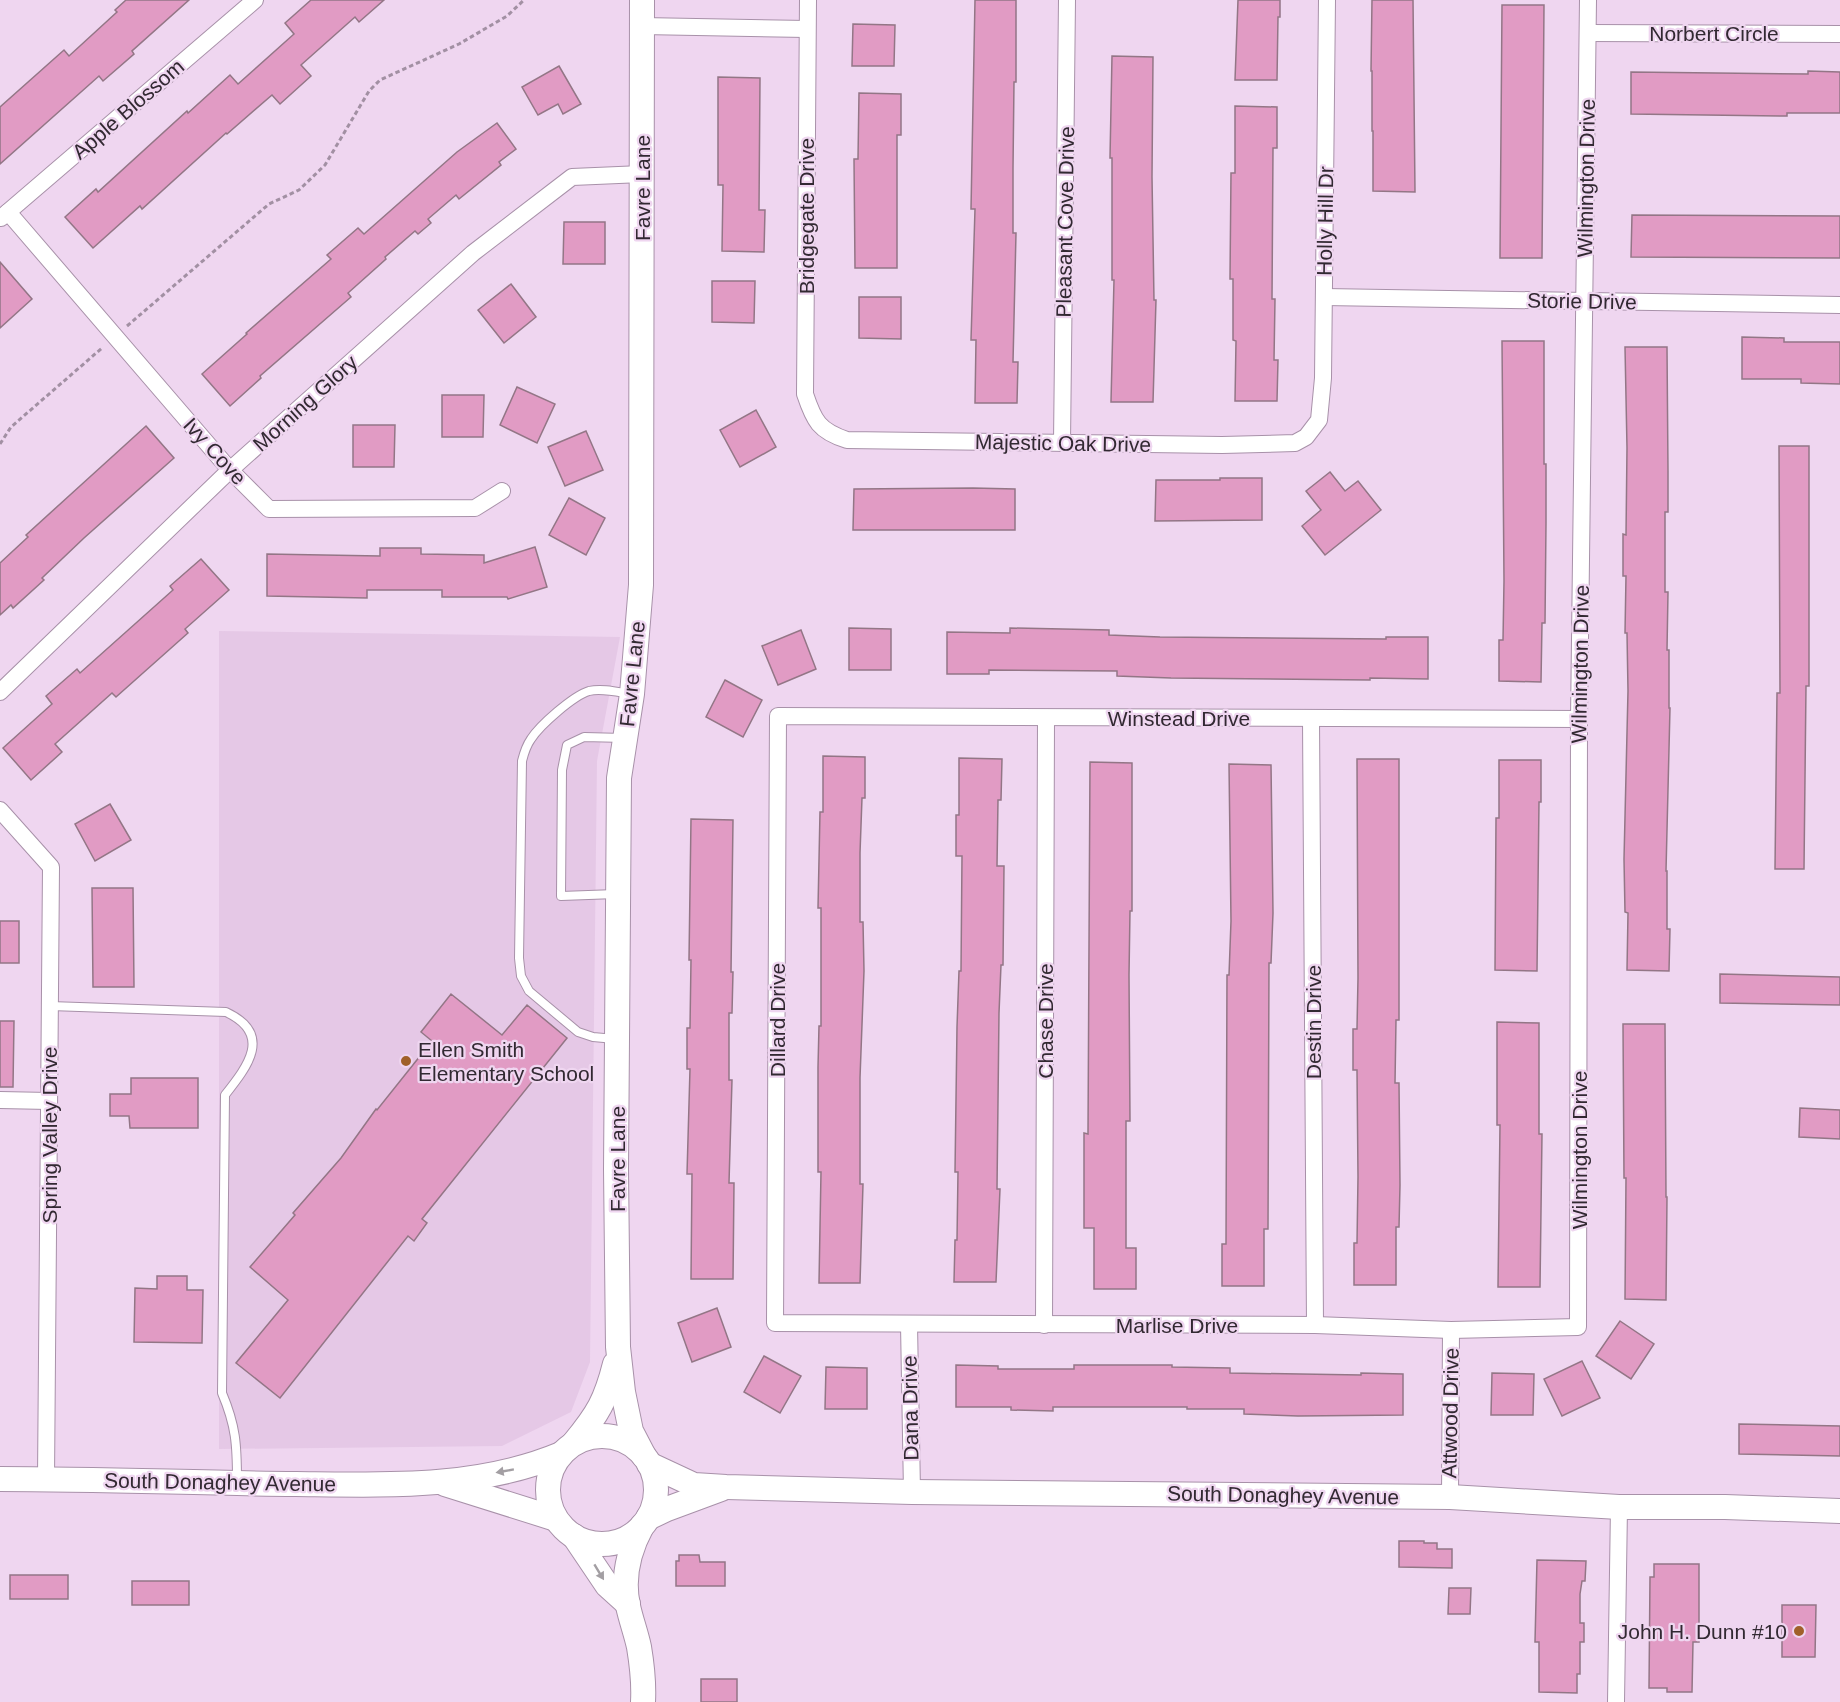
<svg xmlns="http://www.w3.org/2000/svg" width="1840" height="1702" viewBox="0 0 1840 1702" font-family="Arial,sans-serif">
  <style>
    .built { fill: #e5c8e6 }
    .building { fill: #e19bc4; stroke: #937686; stroke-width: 1.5 }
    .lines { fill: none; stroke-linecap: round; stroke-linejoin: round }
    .lane-casing { stroke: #a891a9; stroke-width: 10 }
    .street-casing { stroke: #a891a9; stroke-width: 18 }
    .secondary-casing { stroke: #a891a9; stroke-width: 26 }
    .path { stroke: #a290a3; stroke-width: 3; stroke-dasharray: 4.5 3; stroke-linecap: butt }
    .lane { stroke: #fff; stroke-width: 8 }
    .street { stroke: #fff; stroke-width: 16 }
    .secondary { stroke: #fff; stroke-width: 24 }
    .oneway { fill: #a39fa3 }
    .poi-dot { fill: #a06029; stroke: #efd6f0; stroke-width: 2 }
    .labels { text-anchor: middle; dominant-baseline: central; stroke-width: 4.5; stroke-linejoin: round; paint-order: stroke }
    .street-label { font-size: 21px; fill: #322932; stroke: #efd6f0 }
    .poi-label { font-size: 21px; fill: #322932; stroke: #efd6f0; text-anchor: start }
  </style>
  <rect width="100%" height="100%" fill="#efd6f0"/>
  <!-- built -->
  <polygon class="built" points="219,631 620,637 597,761 590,1362 571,1412 502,1446 219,1449"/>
  <!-- building -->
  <g class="building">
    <polygon points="126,0 189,0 132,51 134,54 103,81 99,76 0,164 0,107 64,50 69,56 117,12 115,10"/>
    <polygon points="311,0 384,0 359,22 355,17 301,65 311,76 280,104 272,95 227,134 226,133 142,209 140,206 93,248 65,217 96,189 98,192 187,111 188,113 230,75 238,84 294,34 285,23"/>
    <polygon points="975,0 1016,0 1016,82 1014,82 1013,168 1013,233 1016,233 1013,362 1018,362 1017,403 975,403 976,340 971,340 975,209 971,209"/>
    <polygon points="1238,0 1280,0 1280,17 1278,17 1277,80 1235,80"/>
    <polygon points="1372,0 1413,0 1415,192 1373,191 1373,131 1372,131 1372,71 1371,71"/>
    <polygon points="1502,5 1544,5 1542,258 1500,258"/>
    <polygon points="853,24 895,25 894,66 852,66"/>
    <polygon points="1112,56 1153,57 1152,177 1154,300 1156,300 1153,402 1111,402 1114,280 1112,280 1112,158 1110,158"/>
    <polygon points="559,66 581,104 563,114 558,104 538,115 522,87"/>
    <polygon points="1808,71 1840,72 1840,113 1787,113 1787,116 1631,114 1631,72 1808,74"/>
    <polygon points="718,77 760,78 759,210 765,210 764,252 722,251 723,185 718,185"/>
    <polygon points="859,93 901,94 901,135 897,135 897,268 855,268 854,159 858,159"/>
    <polygon points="1235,106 1277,107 1277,148 1273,148 1272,299 1275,299 1274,360 1278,360 1277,401 1235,401 1236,341 1233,340 1233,279 1230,279 1231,173 1235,173"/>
    <polygon points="497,123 516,149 499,162 501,165 459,199 456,195 428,219 431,223 418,234 415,231 385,257 386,259 348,293 351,297 260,376 261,378 230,406 202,374 247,334 246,333 331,259 327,255 358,228 364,234 457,152"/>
    <polygon points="1632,215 1840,216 1840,258 1631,257"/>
    <polygon points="564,222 605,222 605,264 563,264"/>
    <polygon points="0,262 32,299 0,328"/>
    <polygon points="712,281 755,281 754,323 712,322"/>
    <polygon points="511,284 536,317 504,343 478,310"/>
    <polygon points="859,297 901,297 901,339 859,338"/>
    <polygon points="1742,337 1784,338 1784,342 1840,342 1840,384 1801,383 1801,379 1742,379"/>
    <polygon points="1502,341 1544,341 1544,464 1546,464 1546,523 1545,623 1542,623 1541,682 1499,681 1499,640 1503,640 1504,581"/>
    <polygon points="1625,347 1667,347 1668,471 1668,512 1665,512 1665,592 1668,592 1667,650 1669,650 1669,708 1670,708 1666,871 1667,871 1667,929 1670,929 1669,971 1627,970 1628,913 1625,912 1624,859 1628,691 1627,633 1625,633 1626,576 1623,576 1623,534 1626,535 1627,448"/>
    <polygon points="517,387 555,404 537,443 500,425"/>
    <polygon points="442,395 484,395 483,437 442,437"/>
    <polygon points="756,410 776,447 740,467 720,430"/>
    <polygon points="353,425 395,425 394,467 353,467"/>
    <polygon points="146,426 174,458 84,538 42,578 44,580 13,608 11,605 0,615 0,563 28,537 26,535 70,495"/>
    <polygon points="586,431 603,470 565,486 548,447"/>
    <polygon points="1779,446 1809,446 1809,686 1806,686 1804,869 1775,869 1777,693 1780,693"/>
    <polygon points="1330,472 1345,491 1358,481 1381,510 1325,555 1302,526 1321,510 1306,491"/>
    <polygon points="1220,478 1262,478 1262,520 1155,521 1156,480 1220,480"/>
    <polygon points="973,488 1015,489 1015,530 853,530 854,489"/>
    <polygon points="569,498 605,518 586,555 549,535"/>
    <polygon points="535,547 547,587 508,599 507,597 442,597 442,590 367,590 367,598 267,596 267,554 380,556 380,548 421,548 421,554 484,555 484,563"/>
    <polygon points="201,559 229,590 185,629 188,633 116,697 112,693 55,744 62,752 31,780 3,748 52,704 46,696 77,669 80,673 173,590 170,586"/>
    <polygon points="849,628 891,629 891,670 849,670"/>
    <polygon points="1010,628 1109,630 1109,635 1160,637 1386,639 1386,637 1428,637 1428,679 1370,678 1370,680 1171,678 1117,676 1117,671 989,670 989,674 947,674 947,632 1010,633"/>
    <polygon points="801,630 816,669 778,685 762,646"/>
    <polygon points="725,680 762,700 743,737 706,717"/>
    <polygon points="823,756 865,757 865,798 862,798 860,853 860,922 863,922 864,971 860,1078 860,1184 863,1184 860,1283 819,1283 821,1172 818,1172 818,1067 819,1026 821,1026 821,908 818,908 820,812 823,812"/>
    <polygon points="959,758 1002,759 1001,800 998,800 997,866 1004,866 1003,965 1001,965 999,1013 997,1189 1000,1189 996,1282 954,1282 955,1240 957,1240 958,1172 955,1172 957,1027 959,971 961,971 962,856 956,856 956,815 959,815"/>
    <polygon points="1357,759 1399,759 1399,1020 1396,1020 1395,1083 1399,1083 1400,1185 1399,1227 1396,1227 1396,1285 1354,1285 1354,1243 1357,1243 1358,1177 1357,1070 1353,1070 1353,1029 1357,1029 1358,978"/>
    <polygon points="1499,760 1541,760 1541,802 1539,802 1537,971 1495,970 1496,818 1499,818"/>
    <polygon points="1090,762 1132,763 1132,911 1130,911 1129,975 1130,1121 1126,1121 1126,1248 1136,1248 1136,1289 1094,1289 1094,1228 1084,1228 1084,1133 1088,1134"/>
    <polygon points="1229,764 1271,765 1273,913 1271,963 1269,963 1268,1229 1264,1229 1264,1286 1222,1286 1222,1244 1226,1244 1227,975 1229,975 1231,921"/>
    <polygon points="110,804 131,840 95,861 75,824"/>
    <polygon points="691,819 733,820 731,972 733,972 732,1013 729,1013 729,1080 732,1080 729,1183 734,1183 733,1279 691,1279 692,1174 687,1174 690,1069 687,1069 687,1028 690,1028 691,960 689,960"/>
    <polygon points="92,888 133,888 134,987 93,987"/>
    <rect x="0" y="921" width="19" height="42"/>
    <polygon points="1720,974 1840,977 1840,1005 1720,1003"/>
    <polygon points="451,994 502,1035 527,1005 567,1038 422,1219 427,1223 414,1241 408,1236 280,1398 236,1363 288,1300 250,1267 295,1215 293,1213 341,1158 376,1109 377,1110 432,1041 421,1032"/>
    <polygon points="0,1021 14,1021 13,1087 0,1087"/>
    <polygon points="1497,1022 1539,1023 1539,1134 1542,1134 1540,1287 1498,1287 1500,1125 1497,1125"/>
    <polygon points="1623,1024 1665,1024 1666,1197 1667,1197 1666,1300 1625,1299 1626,1178 1624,1178"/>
    <polygon points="131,1078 198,1078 198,1128 130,1128 129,1116 110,1116 110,1094 131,1094"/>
    <polygon points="1800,1108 1840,1110 1840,1139 1799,1137"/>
    <polygon points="157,1276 187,1276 187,1290 203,1290 202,1343 134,1342 135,1288 157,1289"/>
    <polygon points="717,1308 731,1347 692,1362 678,1323"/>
    <polygon points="1620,1321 1654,1344 1631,1379 1596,1356"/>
    <polygon points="764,1356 801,1376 780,1413 744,1392"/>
    <polygon points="1582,1361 1600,1398 1562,1416 1544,1379"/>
    <polygon points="956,1365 998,1366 998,1369 1074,1369 1074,1365 1172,1365 1172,1367 1230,1368 1230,1373 1361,1375 1361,1373 1403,1374 1403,1415 1298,1416 1244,1414 1244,1409 1187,1409 1187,1407 1053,1407 1053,1411 1011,1410 1011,1407 956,1407"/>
    <polygon points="826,1367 867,1368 867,1409 825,1409"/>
    <polygon points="1492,1373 1534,1374 1533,1415 1491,1415"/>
    <polygon points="1739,1424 1840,1426 1840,1456 1739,1454"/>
    <polygon points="1399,1541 1424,1541 1424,1543 1437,1543 1437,1549 1452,1549 1452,1568 1399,1567"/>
    <polygon points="679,1555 699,1555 700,1562 725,1562 725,1586 676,1586 676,1561 679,1561"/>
    <polygon points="1537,1560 1586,1561 1585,1581 1582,1581 1580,1594 1580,1623 1584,1623 1584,1642 1580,1642 1580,1674 1577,1674 1577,1693 1539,1692 1539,1642 1535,1642"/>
    <polygon points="1654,1564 1699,1564 1699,1642 1693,1642 1692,1692 1667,1692 1667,1688 1649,1688 1650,1577 1654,1577"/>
    <rect x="10" y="1575" width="58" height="24"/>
    <rect x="132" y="1581" width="57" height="24"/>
    <polygon points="1449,1588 1471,1588 1470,1614 1448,1614"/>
    <polygon points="1782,1605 1816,1605 1815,1657 1782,1657"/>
    <rect x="701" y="1679" width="36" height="23"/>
  </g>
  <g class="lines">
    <!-- lane casing -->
    <g class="lane-casing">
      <g id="lane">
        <polyline points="616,894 561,896 562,770 567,745 584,737 624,738"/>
        <path d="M50 1006 226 1012C273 1034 248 1066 225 1095L222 1393C236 1426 237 1445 237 1481"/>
        <path d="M615 1039 593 1037 578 1032 529 991 521 976 519 958 522 761C524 753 526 746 531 739 540 725 573 696 589 691 602 688 618 692 631 694"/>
      </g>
    </g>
    <!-- street casing -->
    <g class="street-casing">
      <g id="street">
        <path d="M808 0 805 394C814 421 819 431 847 440L1222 445 1295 443 1306 437 1319 420 1323 378 1327 0"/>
        <polyline points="642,26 807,29"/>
        <polyline points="1588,33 1840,34"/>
        <polyline points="8,212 230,470 269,509 475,508 502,491"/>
        <polyline points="1,218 255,0"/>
        <polyline points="1324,297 1840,305"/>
        <polyline points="1062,443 1067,0"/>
        <polyline points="0,692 230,470 473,253 572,177 642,174"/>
        <polyline points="1311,719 1315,1325"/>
        <polyline points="1579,719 778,716 775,1323 1315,1325 1451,1330 1578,1327 1579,719 1588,0"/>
        <polyline points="0,810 51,867 46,1479"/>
        <polyline points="0,1100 49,1101"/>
        <polyline points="909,1324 912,1492"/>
        <polyline points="1044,1325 1046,718"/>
        <polyline points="1450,1497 1451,1330"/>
        <polyline points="1616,1702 1619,1507"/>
      </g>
    </g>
    <!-- secondary casing -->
    <g class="secondary-casing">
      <g id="secondary">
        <polyline points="642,0 641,585 632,694 619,778 616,1169 618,1347 623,1392 631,1431 644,1456"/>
        <circle cx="602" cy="1490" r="54"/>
        <path d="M574 1443C598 1414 606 1400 615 1364"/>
        <polyline points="649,1464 694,1485 726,1487 912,1492 1450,1497 1619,1507 1725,1507 1840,1511"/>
        <path d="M0 1479C99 1479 197 1483 296 1484 385 1485 477 1489 561 1454"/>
        <polyline points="445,1484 556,1519"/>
        <polyline points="648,1518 667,1509 721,1489"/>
        <path d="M642 1526C629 1550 622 1578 628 1606 631 1620 636 1633 639 1647 642 1665 644 1684 643 1702"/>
        <polyline points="574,1536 607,1585 628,1604"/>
      </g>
    </g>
    <!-- path -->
    <g class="path">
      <polyline points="127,326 269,204 299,190 325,165 369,91 380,80 459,44 507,16 524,0"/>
      <polyline points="0,444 11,427 102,348"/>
    </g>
    <!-- lane -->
    <use href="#lane" class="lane"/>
    <!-- street -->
    <use href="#street" class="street"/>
    <!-- secondary -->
    <use href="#secondary" class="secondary"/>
  </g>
  <!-- one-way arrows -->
  <defs><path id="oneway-solid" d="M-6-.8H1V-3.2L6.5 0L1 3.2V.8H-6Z" transform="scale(1.5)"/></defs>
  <g class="oneway">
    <use href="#oneway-solid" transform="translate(505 1471) rotate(170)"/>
    <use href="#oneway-solid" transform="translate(599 1572) rotate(59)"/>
  </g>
  <!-- markers -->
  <g class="poi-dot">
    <circle cx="406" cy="1061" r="6"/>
    <circle cx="1799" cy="1631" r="6"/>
  </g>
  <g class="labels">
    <!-- street labels -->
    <g class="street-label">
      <text x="1714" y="33">Norbert Circle</text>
      <text transform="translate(128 109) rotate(-41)">Apple Blossom</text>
      <text transform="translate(1586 178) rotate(-89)">Wilmington Drive</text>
      <text transform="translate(642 188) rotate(-90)">Favre Lane</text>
      <text transform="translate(806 216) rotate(-90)">Bridgegate Drive</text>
      <text transform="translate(1325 221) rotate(-89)">Holly Hill Dr</text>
      <text transform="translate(1065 222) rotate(-89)">Pleasant Cove Drive</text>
      <text transform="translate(1582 301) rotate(1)">Storie Drive</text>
      <text transform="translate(305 403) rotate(-42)">Morning Glory</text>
      <text transform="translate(1063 443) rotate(1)">Majestic Oak Drive</text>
      <text transform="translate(215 451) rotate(48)">Ivy Cove</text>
      <text transform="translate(1580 664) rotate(-89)">Wilmington Drive</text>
      <text transform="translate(632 674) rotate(-84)">Favre Lane</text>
      <text x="1179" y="718">Winstead Drive</text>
      <text transform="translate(777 1020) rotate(-90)">Dillard Drive</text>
      <text transform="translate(1045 1021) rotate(-90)">Chase Drive</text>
      <text transform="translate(1313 1022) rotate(-90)">Destin Drive</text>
      <text transform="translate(49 1135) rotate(-90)">Spring Valley Drive</text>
      <text transform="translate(1579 1150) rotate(-90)">Wilmington Drive</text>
      <text transform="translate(617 1159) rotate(-90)">Favre Lane</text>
      <text x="1177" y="1325">Marlise Drive</text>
      <text transform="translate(910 1408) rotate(-91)">Dana Drive</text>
      <text transform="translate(1450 1413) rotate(-89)">Attwood Drive</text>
      <text transform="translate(220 1482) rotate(1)">South Donaghey Avenue</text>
      <text transform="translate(1283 1495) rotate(1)">South Donaghey Avenue</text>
    </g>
    <!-- poi labels -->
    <g class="poi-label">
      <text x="418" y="1049">Ellen Smith<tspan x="418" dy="24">Elementary School</tspan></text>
      <text x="1787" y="1631" text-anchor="end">John H. Dunn #10</text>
    </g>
  </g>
</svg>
